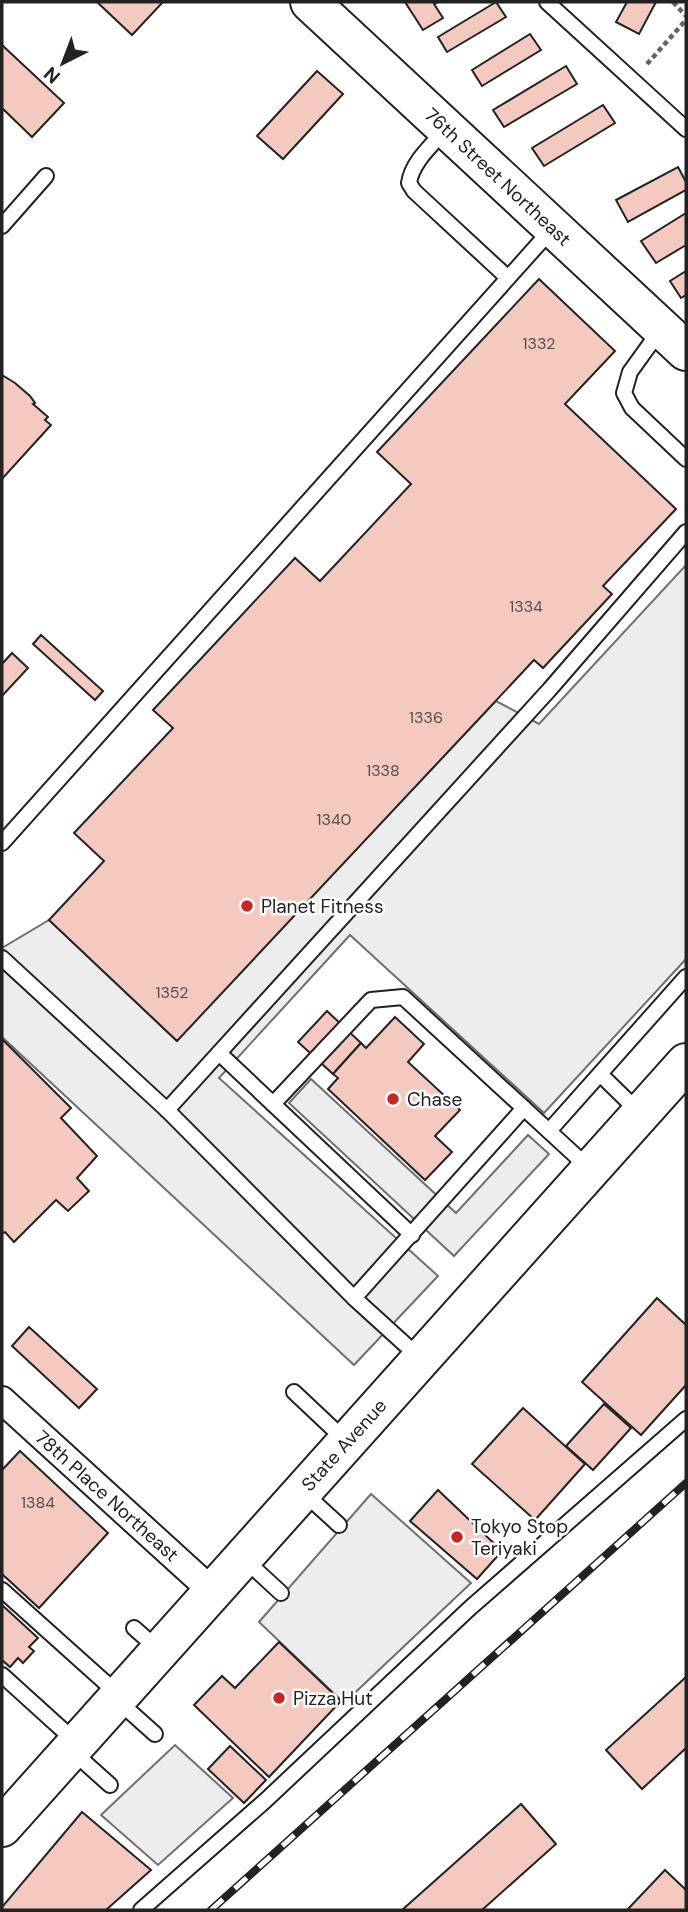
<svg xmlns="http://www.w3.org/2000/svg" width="688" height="1912" viewBox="0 0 688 1912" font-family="'DM Sans',sans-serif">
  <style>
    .parking { fill: #ededed; stroke: #6f6f6f; stroke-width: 2 }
    .building { fill: #f3c9c0; stroke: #222; stroke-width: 2 }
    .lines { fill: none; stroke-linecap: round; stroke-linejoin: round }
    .lane-casing { stroke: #222; stroke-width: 18 }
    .street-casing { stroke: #222; stroke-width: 30 }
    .secondary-casing { stroke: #222; stroke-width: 42 }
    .primary-casing { stroke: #222; stroke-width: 42 }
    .path { stroke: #646464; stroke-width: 4.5; stroke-dasharray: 5 3.5; stroke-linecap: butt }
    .lane { stroke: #fff; stroke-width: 14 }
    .street { stroke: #fff; stroke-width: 26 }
    .secondary { stroke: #fff; stroke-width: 38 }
    .primary { stroke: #fff; stroke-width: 38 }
    .rail-casing { stroke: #222; stroke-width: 8 }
    .rail { stroke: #fff; stroke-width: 5; stroke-dasharray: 16; stroke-linecap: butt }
    .poi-dot { fill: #c62828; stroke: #fff; stroke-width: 2.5 }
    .labels { text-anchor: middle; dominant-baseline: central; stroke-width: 5; stroke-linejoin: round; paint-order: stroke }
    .number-label { font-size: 16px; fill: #564c4a }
    .street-label { font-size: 19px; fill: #222; stroke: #fff }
    .poi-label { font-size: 19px; fill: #222; stroke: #fff; text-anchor: start }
  </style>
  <rect width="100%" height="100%" fill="#fff"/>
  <!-- parking -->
  <g class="parking">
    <polygon points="686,565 686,959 544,1113 350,935 219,1078 438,1276 354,1365 2,1037 2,948 49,920 176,1040 496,701 539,724"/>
    <polygon points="311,1079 456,1213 528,1135 549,1154 454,1256 289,1103"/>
    <polygon points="371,1494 471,1583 344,1703 259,1622"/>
    <polygon points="175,1745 233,1798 158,1865 101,1815"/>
  </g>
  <!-- building -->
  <g class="building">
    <polygon points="97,2 163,2 132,35"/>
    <polygon points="405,2 438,2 434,4 443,18 423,30"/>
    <polygon points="496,2 506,17 447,52 438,37"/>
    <polygon points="627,2 656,2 639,34 616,22"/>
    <polygon points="530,34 541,50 482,86 472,70"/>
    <polygon points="2,45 64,103 32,137 2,108"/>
    <polygon points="566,66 577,84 504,127 493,110"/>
    <polygon points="317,71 343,94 283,159 257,136"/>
    <polygon points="603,105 615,123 544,166 532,148"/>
    <polygon points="678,167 686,182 686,190 628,222 616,200"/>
    <polygon points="686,213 686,245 656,263 641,241"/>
    <polygon points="686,271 686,295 681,298 670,281"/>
    <polygon points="539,279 615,351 565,404 676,509 603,586 612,594 543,668 534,660 177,1041 49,920 104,861 74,833 173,728 153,710 295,558 320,581 411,484 377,452"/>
    <polygon points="2,375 15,383 30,396 35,403 33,404 48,417 45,420 51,425 2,479"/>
    <polygon points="41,635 103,691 95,700 33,644"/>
    <polygon points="12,653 28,668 2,696 2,664"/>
    <polygon points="327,1011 361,1043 333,1074 298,1042"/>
    <polygon points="395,1017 424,1044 408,1062 460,1110 435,1136 452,1152 425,1180 328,1089 338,1078 333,1074 361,1043 366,1048"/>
    <polygon points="2,1039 71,1108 61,1118 97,1156 77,1178 89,1191 68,1211 56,1200 14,1242 5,1232 2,1234"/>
    <polygon points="657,1298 686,1325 686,1385 641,1435 582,1382"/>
    <polygon points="29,1327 97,1389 79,1408 12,1346"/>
    <polygon points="604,1404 631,1428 593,1470 566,1446"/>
    <polygon points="523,1408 585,1464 535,1520 472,1464"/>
    <polygon points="20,1451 108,1533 39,1608 2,1574 2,1470"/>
    <polygon points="438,1490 502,1551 477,1579 410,1521"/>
    <polygon points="2,1605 38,1638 29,1647 34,1651 23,1663 18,1658 10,1667 2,1660"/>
    <polygon points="279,1642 341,1701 269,1777 194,1705 222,1676 235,1688"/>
    <polygon points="686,1677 686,1748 642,1789 606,1750"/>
    <polygon points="230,1746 266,1780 244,1803 208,1769"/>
    <polygon points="521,1804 556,1844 482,1910 402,1910"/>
    <polygon points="82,1812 151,1870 106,1910 2,1910 2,1907"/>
    <polygon points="665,1870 686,1890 686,1910 627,1910"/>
  </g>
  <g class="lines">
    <!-- lane casing -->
    <g class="lane-casing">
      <g id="lane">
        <polyline points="547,2 686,129"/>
        <path d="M446 129C432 145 412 162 409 183L414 191 508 278"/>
        <polyline points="2,226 46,176"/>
        <polyline points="661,329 630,372 624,393 632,408 686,459"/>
        <polyline points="2,843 552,229"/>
        <polyline points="2,958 167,1110 354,1298"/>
        <polyline points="219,1053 412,1235"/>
        <polyline points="601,1075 640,1113"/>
        <polyline points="273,1104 371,1000 403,997 590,1169"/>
        <polyline points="167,1110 550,689 686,532"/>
        <polyline points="549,1131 686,977"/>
        <polyline points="420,1358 354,1298 524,1108"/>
        <polyline points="294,1392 346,1441"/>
        <polyline points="304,1493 339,1525"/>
        <polyline points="243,1558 281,1593"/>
        <polyline points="2,1590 118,1694"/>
        <polyline points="134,1628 159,1650"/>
        <polyline points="2,1675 76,1742"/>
        <polyline points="117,1700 155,1734"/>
        <polyline points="72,1751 110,1785"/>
        <polyline points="141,1910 266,1800 470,1608 686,1419"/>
      </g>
    </g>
    <!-- street casing -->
    <g class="street-casing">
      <polyline id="street" points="2,1400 213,1592"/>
    </g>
    <!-- secondary casing -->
    <g class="secondary-casing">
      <polyline id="secondary" points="310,2 686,351"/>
    </g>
    <!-- primary casing -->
    <g class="primary-casing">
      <polyline id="primary" points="2,1827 686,1063"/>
    </g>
    <!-- path -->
    <g class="path">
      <polyline points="673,2 686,16"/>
      <polyline points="647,64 686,20"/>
    </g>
    <!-- lane -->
    <use href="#lane" class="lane"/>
    <!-- street -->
    <use href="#street" class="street"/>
    <!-- secondary -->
    <use href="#secondary" class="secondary"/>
    <!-- primary -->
    <use href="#primary" class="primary"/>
    <!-- rail casing -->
    <g class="rail-casing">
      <polyline id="rail" points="211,1910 686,1483"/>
    </g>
    <!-- rail -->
    <use href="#rail" class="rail"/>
  </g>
  <!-- markers -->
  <g class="poi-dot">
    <circle cx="247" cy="906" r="7"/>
    <circle cx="393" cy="1099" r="7"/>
    <circle cx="457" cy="1537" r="7"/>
    <circle cx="279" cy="1698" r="7"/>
  </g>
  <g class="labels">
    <!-- number labels -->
    <g class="number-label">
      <text x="539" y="343">1332</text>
      <text x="526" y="606">1334</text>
      <text x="426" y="717">1336</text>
      <text x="383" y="770">1338</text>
      <text x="334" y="819">1340</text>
      <text x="172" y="992">1352</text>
      <text x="38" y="1502">1384</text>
    </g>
    <!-- street labels -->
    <g class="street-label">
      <text transform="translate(498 177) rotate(43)">76th Street Northeast</text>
      <text transform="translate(344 1445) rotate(-48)">State Avenue</text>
      <text transform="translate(107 1496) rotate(42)">78th Place Northeast</text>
    </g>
    <!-- poi labels -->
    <g class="poi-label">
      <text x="261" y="906">Planet Fitness</text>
      <text x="407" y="1099">Chase</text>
      <text x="471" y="1526">Tokyo Stop<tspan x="471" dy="22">Teriyaki</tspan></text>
      <text x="293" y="1698">Pizza Hut</text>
    </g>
  </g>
  <!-- border -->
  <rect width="688" height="1912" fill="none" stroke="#222222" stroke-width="7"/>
  <!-- north arrow -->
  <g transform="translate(63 63) rotate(222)" stroke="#ffffff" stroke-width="5" paint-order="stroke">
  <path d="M0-5L12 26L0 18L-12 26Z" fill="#222222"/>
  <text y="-10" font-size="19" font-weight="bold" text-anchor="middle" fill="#222222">N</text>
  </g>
</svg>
